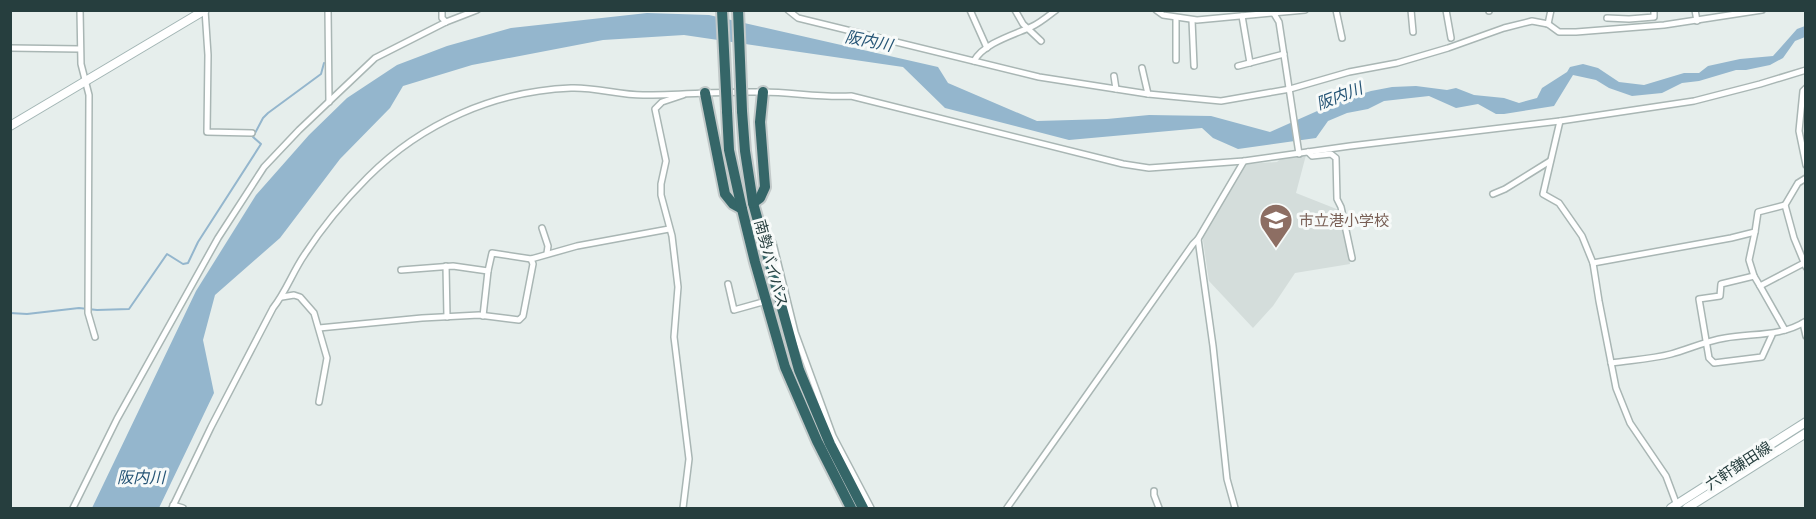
<svg xmlns="http://www.w3.org/2000/svg" width="1816" height="519" viewBox="0 0 1816 519" font-family="Commissioner,'Noto Sans JP',sans-serif">
  <style>
    .built { fill: #d4dddb }
    .water { fill: #94b6cd }
    .lines { fill: none; stroke-linecap: round; stroke-linejoin: round }
    .stream { stroke: #94b6cd; stroke-width: 2 }
    .street-casing { stroke: #a9b6b4; stroke-width: 8 }
    .secondary-casing { stroke: #a2b5b4; stroke-width: 10 }
    .highway-casing { stroke: #c2c9c9; stroke-width: 14 }
    .street { stroke: #fff; stroke-width: 5 }
    .secondary { stroke: #fff; stroke-width: 8 }
    .highway { stroke: #356668; stroke-width: 10 }
    .highway-bridge-casing { stroke: #c2c9c9; stroke-width: 14; stroke-linecap: butt }
    .highway-bridge { stroke: #356668; stroke-width: 10 }
    .labels { text-anchor: middle; dominant-baseline: central; stroke-width: 6; stroke-linejoin: round; paint-order: stroke }
    .education-label { font-size: 15px; fill: #785e54; stroke: #f7faf9; text-anchor: start }
    .street-label { font-size: 15px; fill: #263e3e; stroke: #f7faf9 }
    .water-label { font-size: 16px; font-style: italic; fill: #255475; stroke: #f7faf9 }
  </style>
  <rect width="100%" height="100%" fill="#e6eeec"/>
  <!-- built -->
  <polygon class="built" points="1306,155 1296,193 1339,210 1350,264 1295,273 1273,306 1253,328 1209,281 1202,234 1246,164 1277,162 1280,159"/>
  <!-- water -->
  <polygon class="water" points="647,13 709,15 938,67 948,83 1037,121 1107,119 1149,115 1211,116 1270,132 1342,100 1371,91 1392,87 1416,86 1447,90 1456,88 1474,95 1504,98 1519,103 1537,98 1542,88 1567,72 1570,67 1583,64 1598,68 1619,82 1644,85 1684,73 1699,73 1708,66 1740,59 1773,56 1797,29 1805,26 1805,37 1795,41 1783,58 1770,65 1746,70 1736,70 1699,81 1682,83 1662,93 1632,96 1609,88 1596,80 1573,75 1554,106 1504,114 1496,114 1478,104 1456,108 1429,96 1384,101 1368,109 1347,113 1328,121 1316,138 1238,149 1213,138 1202,128 1069,140 945,108 903,67 684,35 603,40 472,65 403,86 390,108 340,159 280,238 215,295 203,340 214,393 159,508 92,508 196,291 256,195 309,135 347,98 397,65 447,46 511,28"/>
  <g class="lines">
    <!-- stream -->
    <polyline class="stream" points="10,313 27,314 79,308 97,310 129,309 167,254 183,264 188,263 198,242 261,144 253,137 263,118 268,113 321,74 324,63"/>
    <!-- street casing -->
    <g class="street-casing">
      <g id="street">
        <polyline points="80,10 81,64 89,95 88,313 95,337"/>
        <polyline points="205,10 208,55 207,132 252,133"/>
        <polyline points="328,10 329,102"/>
        <polyline points="442,10 442,18 446,22"/>
        <polyline points="788,10 798,18 1039,77 1148,94 1221,101 1290,89 1349,72 1397,63 1448,48 1504,28 1532,21 1548,24 1559,32 1576,32 1664,25 1762,10"/>
        <polyline points="970,10 987,48"/>
        <polyline points="1015,10 1023,24 1041,41"/>
        <polyline points="1156,10 1163,15 1197,20 1305,10"/>
        <polyline points="1336,10 1342,38"/>
        <polyline points="1411,10 1413,32"/>
        <polyline points="1446,10 1451,38"/>
        <polyline points="1489,10 1489,11"/>
        <polyline points="1695,10 1697,21"/>
        <polyline points="1273,12 1279,22 1299,154"/>
        <polyline points="1242,16 1250,63"/>
        <polyline points="1176,18 1176,60"/>
        <polyline points="1607,18 1629,19 1654,17 1654,10"/>
        <polyline points="1192,20 1194,66"/>
        <polyline points="1548,24 1551,10"/>
        <polyline points="10,48 80,49"/>
        <path d="M974 61C984 43 1013 35 1031 27 1040 23 1048 16 1056 10"/>
        <polyline points="1238,66 1284,54"/>
        <polyline points="1142,68 1148,94"/>
        <polyline points="1114,76 1116,89"/>
        <polyline points="1806,88 1803,91 1799,131 1806,165"/>
        <polyline points="1560,121 1543,194 1559,203 1582,236 1593,263 1599,301 1616,388 1630,423 1666,476 1678,508"/>
        <polyline points="1308,152 1312,156 1331,154 1336,158 1337,199 1341,207 1352,258"/>
        <polyline points="1806,178 1798,183 1785,205 1794,238 1806,267"/>
        <polyline points="1493,194 1505,189 1550,161"/>
        <polyline points="542,228 548,246 547,253"/>
        <polyline points="773,243 795,332 833,436 871,508"/>
        <polyline points="1593,263 1731,238 1755,232 1758,212 1785,205"/>
        <polyline points="446,266 447,317"/>
        <polyline points="401,270 453,266 488,271 492,253 531,259 577,246 669,229"/>
        <polyline points="1754,276 1749,260 1755,232"/>
        <polyline points="728,284 734,310 766,301"/>
        <polyline points="1760,286 1785,330"/>
        <polyline points="282,297 294,295 300,297 314,313 327,358 319,402"/>
        <polyline points="483,316 488,271"/>
        <polyline points="1803,323 1806,336"/>
        <polyline points="319,328 422,318 479,315 519,320 523,316 533,264 531,259"/>
        <polyline points="1772,335 1762,357 1714,363 1709,358 1699,299 1720,296 1721,284 1754,276 1760,286 1804,263"/>
        <path d="M1611 363C1631 360 1652 359 1671 354 1689 349 1706 341 1725 338 1753 333 1781 337 1806 321"/>
        <polyline points="1154,491 1154,495 1159,508"/>
        <polyline points="173,505 183,508"/>
        <polyline points="73,508 117,419 218,238 264,167 299,130 375,58 446,22 477,10"/>
        <path d="M172 508 211 427 273 308C286 292 293 271 305 254 323 226 345 200 368 177 422 123 495 91 571 88 595 87 619 95 643 95 682 95 722 91 761 92 792 92 821 98 851 96L1123 164 1149 168 1244 161 1350 146 1560 121 1694 101 1760 84 1806 70"/>
        <polyline points="683,508 689,459 674,337 678,287 672,236 661,195 661,184 666,161 655,109 662,102 683,95"/>
        <polyline points="1007,508 1193,244 1198,239"/>
        <polyline points="1235,508 1227,479 1213,346 1198,239 1244,161"/>
      </g>
    </g>
    <!-- secondary casing -->
    <g class="secondary-casing">
      <g id="secondary">
        <polyline points="10,126 205,10"/>
        <polyline points="1671,508 1806,422"/>
        <polyline points="1687,508 1806,433"/>
      </g>
    </g>
    <!-- highway casing -->
    <g class="highway-casing">
      <g id="highway">
        <polyline points="705,93 725,194 733,204 742,209"/>
        <polyline points="727,111 729,150 742,209 755,262 785,367 817,441 851,508"/>
        <polyline points="742,111 745,151 753,203 799,370 830,444 863,508"/>
        <polyline points="753,203 760,198 765,187 760,122 763,92"/>
      </g>
    </g>
    <!-- street -->
    <use href="#street" class="street"/>
    <!-- secondary -->
    <use href="#secondary" class="secondary"/>
    <!-- highway -->
    <use href="#highway" class="highway"/>
    <!-- highway-bridge casing -->
    <g class="highway-bridge-casing">
      <g id="highway-bridge">
        <polyline points="722,10 727,111"/>
        <polyline points="738,10 742,111"/>
      </g>
    </g>
    <!-- highway-bridge -->
    <use href="#highway-bridge" class="highway-bridge"/>
  </g>
  <!-- icons -->
  <defs>
    <g id="school-pin" transform="scale(1.725)"><path d="M0 17L-7.5 6A9.5 9.5 0 1 1 7.5 6Z" fill="#8d6e63" stroke="#f7faf9"/><path d="M0-5L7-2L0 1L-7-2ZM-4 1L0 2.5L4 1V4Q0 6-4 4Z" fill="#fff"/></g>
  </defs>
  <g fill-rule="evenodd">
    <use href="#school-pin" x="1276" y="220"/>
  </g>
  <g class="labels">
    <!-- education labels -->
    <g class="education-label">
      <text x="1299" y="220">市立港小学校</text>
    </g>
    <!-- street labels -->
    <g class="street-label">
      <text transform="translate(772 263) rotate(75)">南勢バイパス</text>
      <text transform="translate(1738 465) rotate(-33)">六軒鎌田線</text>
    </g>
    <!-- water labels -->
    <g class="water-label">
      <text transform="translate(869 40) rotate(11)">阪内川</text>
      <text transform="translate(1339 95) rotate(-21)">阪内川</text>
      <text x="141" y="476">阪内川</text>
    </g>
  </g>
  <!-- border -->
  <rect width="1816" height="519" fill="none" stroke="#263e3e" stroke-width="24"/>
</svg>
